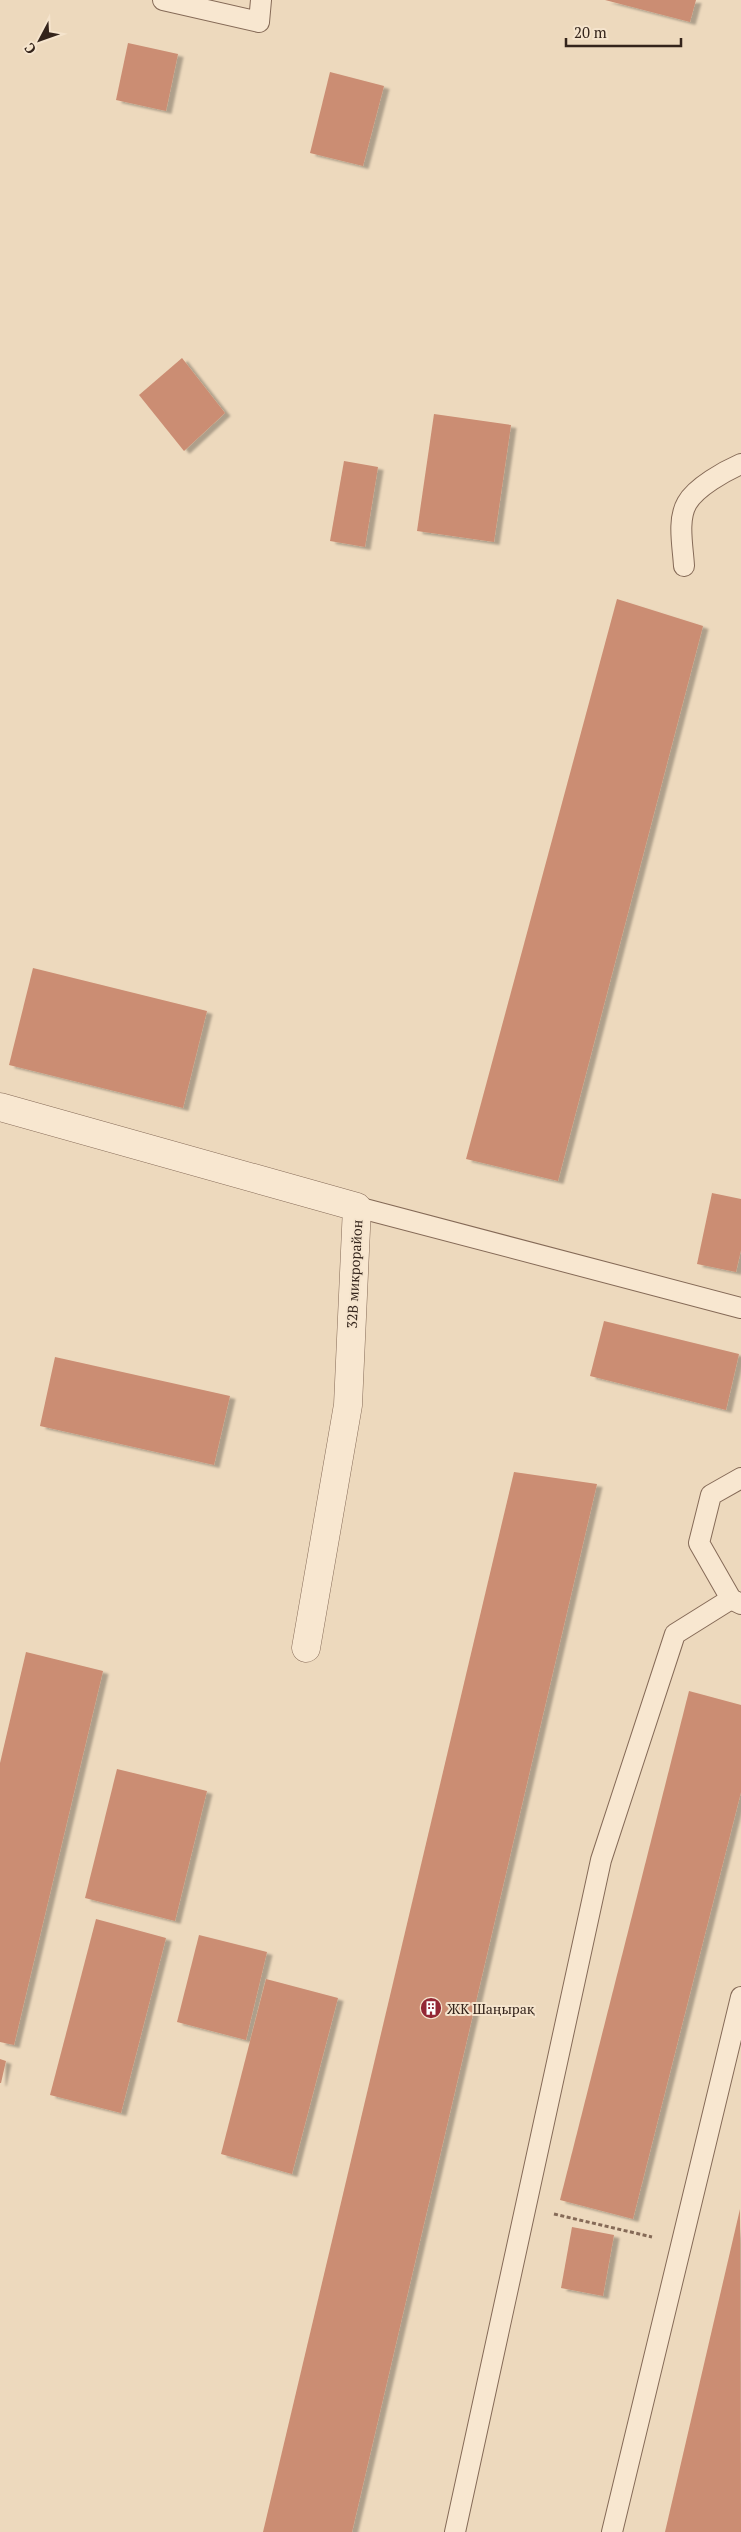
<svg xmlns="http://www.w3.org/2000/svg" width="741" height="2532" viewBox="0 0 741 2532" font-family="'PT Serif',serif">
  <style>
    .building { fill: #cb8d73; filter: url(#shadow) }
    .lines { fill: none; stroke-linecap: round; stroke-linejoin: round }
    .lane-casing { stroke: #856a57; stroke-width: 22 }
    .street-casing { stroke: #856a57; stroke-width: 29 }
    .path { stroke: #856a57; stroke-width: 3; stroke-dasharray: 4 2.5; stroke-linecap: butt }
    .lane { stroke: #f8e7d0; stroke-width: 20 }
    .street { stroke: #f8e7d0; stroke-width: 28 }
    .labels { text-anchor: middle; dominant-baseline: central; stroke-width: 4; stroke-linejoin: round; paint-order: stroke }
    .street-label { font-size: 14px; fill: #34241b; stroke: #f5e4cd }
    .poi-label { font-size: 14px; fill: #34241b; stroke: #f5e4cd; text-anchor: start }
  </style>
  <defs>
    <filter id="shadow"><feDropShadow dx="5.5" dy="3" stdDeviation="1" flood-color="#0004"/></filter>
  </defs>
  <rect width="100%" height="100%" fill="#edd9bd"/>
  <!-- building -->
  <g class="building">
    <polygon points="605,0 696,0 690,22"/>
    <polygon points="128,43 178,54 166,111 116,100"/>
    <polygon points="330,72 384,86 363,166 310,153"/>
    <polygon points="182,358 225,413 184,451 139,395"/>
    <polygon points="434,414 511,425 494,542 417,531"/>
    <polygon points="344,461 378,467 365,547 330,541"/>
    <polygon points="617,599 703,626 558,1181 466,1159"/>
    <polygon points="33,968 207,1011 183,1108 9,1065"/>
    <polygon points="712,1193 741,1199 741,1250 736,1272 697,1264"/>
    <polygon points="604,1321 739,1354 726,1410 590,1376"/>
    <polygon points="55,1357 230,1396 214,1465 40,1426"/>
    <polygon points="514,1472 597,1484 352,2532 263,2532"/>
    <polygon points="26,1652 103,1671 14,2045 0,2042 0,1763"/>
    <polygon points="689,1691 741,1705 741,1792 633,2219 560,2200"/>
    <polygon points="117,1769 207,1791 175,1921 85,1898"/>
    <polygon points="96,1919 166,1938 121,2113 50,2095"/>
    <polygon points="199,1935 267,1952 246,2040 177,2022"/>
    <polygon points="266,1979 338,1998 292,2174 221,2154"/>
    <polygon points="0,2059 6,2061 1,2083 0,2083"/>
    <polygon points="740,2209 741,2532 665,2532"/>
    <polygon points="572,2227 614,2235 603,2296 561,2288"/>
  </g>
  <g class="lines">
    <!-- lane casing -->
    <g class="lane-casing">
      <g id="lane">
        <polyline points="163,0 259,22 261,0"/>
        <path d="M684 566C683 547 677 520 687 503 696 487 725 471 741 464"/>
        <polyline points="357,1207 741,1308"/>
        <polyline points="741,1478 711,1495 699,1543 731,1599 741,1604"/>
        <polyline points="455,2532 601,1860 675,1634 731,1599"/>
        <polyline points="612,2532 741,1997"/>
      </g>
    </g>
    <!-- street casing -->
    <g class="street-casing">
      <polyline id="street" points="0,1107 357,1207 348,1405 306,1648"/>
    </g>
    <!-- path -->
    <polyline class="path" points="554,2214 652,2237"/>
    <!-- lane -->
    <use href="#lane" class="lane"/>
    <!-- street -->
    <use href="#street" class="street"/>
  </g>
  <!-- icons -->
  <defs>
    <g id="building-disc" transform="scale(1.125)"><circle r="9.5" fill="#932735" stroke="#f5e4cd"/><path d="M-4-6H4V6H1V3H-1V6H-4ZM-2.5-4.3h1.7v1.8h-1.7ZM.8-4.3h1.7v1.8H.8ZM-2.5-1h1.7V.8h-1.7ZM.8-1h1.7V.8H.8Z" fill="#fff"/></g>
  </defs>
  <g fill-rule="evenodd">
    <use href="#building-disc" x="431" y="2008"/>
  </g>
  <g class="labels">
    <!-- street labels -->
    <g class="street-label">
      <text transform="translate(354 1274) rotate(-87)">32В микрорайон</text>
    </g>
    <!-- poi labels -->
    <g class="poi-label">
      <text x="447" y="2008">ЖК Шаңырақ</text>
    </g>
  </g>
  <!-- north arrow -->
  <g transform="translate(40 40) rotate(229)" stroke="#f5e4cd" stroke-width="4" paint-order="stroke">
  <path d="M0-4L9 19L0 12L-9 19Z" fill="#34241b"/>
  <text y="-8" font-size="14" font-weight="bold" text-anchor="middle" fill="#34241b">С</text>
  </g>
  <!-- scale -->
  <path d="M566 38v8h115v-8" fill="none" stroke="#34241b" stroke-width="2.5"/>
  <text x="574" y="38" font-size="15" fill="#34241b" stroke="#f5e4cd" stroke-width="4" paint-order="stroke">20 m</text>
</svg>
